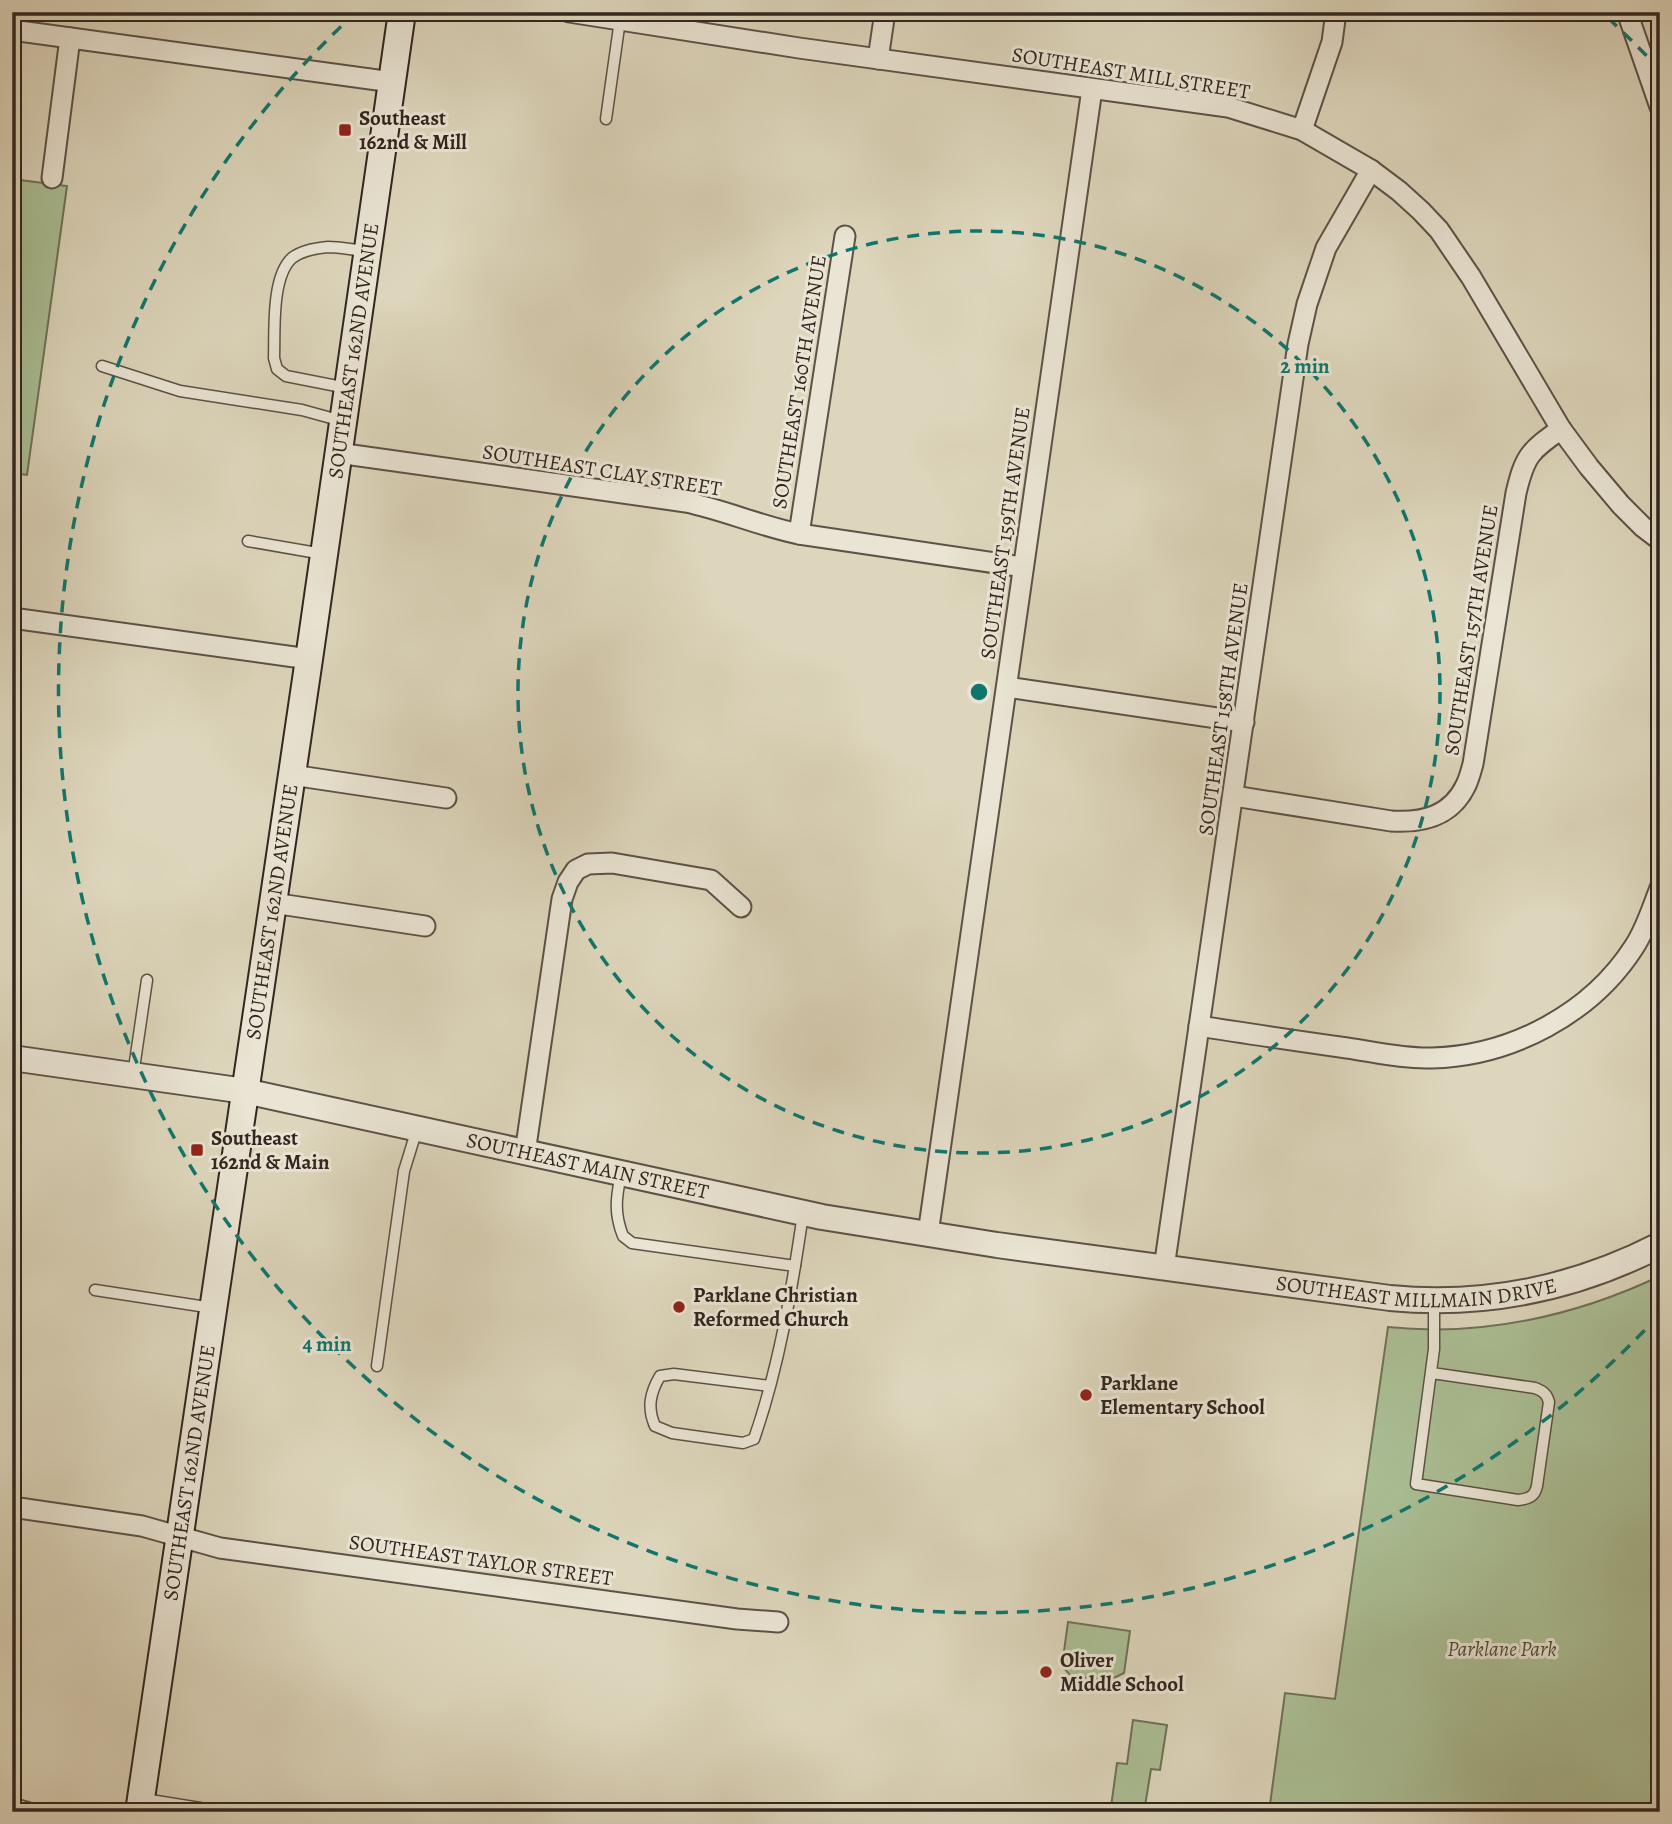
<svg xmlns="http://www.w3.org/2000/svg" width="1672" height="1824" viewBox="0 0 1672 1824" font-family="Alegreya,serif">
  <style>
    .green { fill: #abbf95; stroke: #6e725a; stroke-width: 2 }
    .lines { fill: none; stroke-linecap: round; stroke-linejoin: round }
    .service-casing { stroke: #5d5246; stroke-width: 13 }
    .minor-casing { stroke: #5d5246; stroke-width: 23 }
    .tertiary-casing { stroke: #5d5246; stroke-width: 28 }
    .secondary-casing { stroke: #32261f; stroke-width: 30 }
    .service { stroke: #e9e4d3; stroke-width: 10 }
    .minor { stroke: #e9e4d3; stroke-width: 19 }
    .tertiary { stroke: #e9e4d3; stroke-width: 24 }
    .secondary { stroke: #e9e4d3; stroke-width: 26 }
    .ring { fill: none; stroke: #0f766e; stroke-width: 3.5; stroke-dasharray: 12 9 }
    .poi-dot { fill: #8f2418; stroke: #e9e4d3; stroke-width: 2.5 }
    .labels { text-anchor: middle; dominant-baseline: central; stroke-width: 6; stroke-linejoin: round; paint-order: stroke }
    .street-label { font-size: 21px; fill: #32261f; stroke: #e9e4d3 }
    .poi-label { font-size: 21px; font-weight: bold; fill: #32261f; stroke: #e9e4d3; text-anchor: start }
    .park-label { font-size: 21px; font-style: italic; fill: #504c3c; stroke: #e9e4d3 }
    .centre { fill: #0f766e; stroke: #e9e4d3; stroke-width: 3.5 }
    .ring-label { font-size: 21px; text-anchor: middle; font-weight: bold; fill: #0f766e; stroke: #e9e4d3; stroke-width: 6; stroke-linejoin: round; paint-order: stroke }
  </style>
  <rect width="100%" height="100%" fill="#ddd6bc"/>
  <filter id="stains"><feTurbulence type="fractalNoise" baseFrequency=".00286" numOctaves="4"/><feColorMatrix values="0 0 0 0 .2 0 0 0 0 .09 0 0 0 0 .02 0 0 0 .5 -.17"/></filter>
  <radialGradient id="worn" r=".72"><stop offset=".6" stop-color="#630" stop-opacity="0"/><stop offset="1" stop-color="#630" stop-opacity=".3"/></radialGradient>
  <!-- green -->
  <g class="green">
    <polygon points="12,179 67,186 27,475 12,473"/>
    <path d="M1660 1276V1812H1269L1285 1693 1335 1699 1388 1327C1481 1337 1576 1316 1660 1276Z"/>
    <polygon points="1068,1622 1130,1631 1124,1673 1108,1681 1070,1675 1062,1666"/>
    <polygon points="1133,1720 1167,1725 1160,1770 1151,1769 1144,1812 1111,1807 1117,1763 1127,1764"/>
  </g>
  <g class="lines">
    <!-- service casing -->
    <g class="service-casing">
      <g id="service">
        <polyline points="606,119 620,20"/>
        <polyline points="102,366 180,391 302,410 342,421"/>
        <path d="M347 388 286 376 277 369 274 358C275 332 271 277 292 258 301 251 317 248 328 247 340 247 354 250 366 251"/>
        <polyline points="248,541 323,554"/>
        <polyline points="133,1075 147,980"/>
        <path d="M621 1174C616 1198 614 1213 623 1236L632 1243 795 1266"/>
        <polyline points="95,1290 213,1308"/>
        <polyline points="377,1366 404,1171 417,1129"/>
        <path d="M1432 1373 1535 1388C1543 1391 1547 1394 1549 1402L1537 1486C1535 1496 1529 1499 1518 1500L1416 1484 1434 1349V1302"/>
        <path d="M770 1386 674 1374 660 1376C650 1393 647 1408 655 1426L672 1433 743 1443 754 1439C779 1367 792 1289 803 1214"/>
        <polyline points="144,1799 200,1808 204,1812"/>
      </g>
    </g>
    <!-- minor casing -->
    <g class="minor-casing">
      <g id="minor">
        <polyline points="569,12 799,48 1228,107 1302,130 1371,170 1399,191 1421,211 1439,230 1471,277 1561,429 1589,467 1621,505 1643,527 1660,540"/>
        <polyline points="1627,12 1660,107"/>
        <polyline points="12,30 392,82"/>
        <polyline points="878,59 885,12"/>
        <polyline points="1302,130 1332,42 1336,12"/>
        <polyline points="52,178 70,38"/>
        <path d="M338 453 686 502C724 510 760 526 799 534L1023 567"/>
        <polyline points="799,534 845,236"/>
        <polyline points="12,618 309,659"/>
        <polyline points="1007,687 1244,722"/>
        <polyline points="292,775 446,798"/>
        <path d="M1234 796 1391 821C1422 823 1451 817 1466 785 1469 779 1471 771 1473 764L1516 493C1525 455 1530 451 1561 429"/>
        <polyline points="273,903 425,926"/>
        <path d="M1199 1026C1249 1034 1298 1041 1347 1048 1375 1052 1403 1059 1432 1058 1511 1056 1591 1014 1634 947 1646 929 1652 908 1660 888"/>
        <polyline points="525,1153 562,899 568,882 576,870 588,864 612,863 711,880 741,907"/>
        <polyline points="928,1234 1092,89"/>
        <polyline points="1164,1268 1298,344 1307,304 1326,248 1371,170"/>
        <polyline points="12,1507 142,1526 220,1548 737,1619 778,1622"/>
        <polyline points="12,1808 26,1812"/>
      </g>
    </g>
    <!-- tertiary casing -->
    <g class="tertiary-casing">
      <g id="tertiary">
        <path id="s1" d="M12 1058 245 1091 822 1217 997 1245 1390 1298C1484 1307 1576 1288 1660 1245"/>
      </g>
    </g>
    <!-- secondary casing -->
    <g class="secondary-casing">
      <g id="secondary">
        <path id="s2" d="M139 1812 309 659 402 12"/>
      </g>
    </g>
    <!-- service -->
    <use href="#service" class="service"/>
    <!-- minor -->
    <use href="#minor" class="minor"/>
    <!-- tertiary -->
    <use href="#tertiary" class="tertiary"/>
    <!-- secondary -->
    <use href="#secondary" class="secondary"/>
  </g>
  <!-- distance rings -->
  <g class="ring">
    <circle cx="979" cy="692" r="461"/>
    <path d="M1659 1315A922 922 0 1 1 350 18M1608 18A922 922 0 0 1 1659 69"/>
  </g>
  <!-- markers -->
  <g class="poi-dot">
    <rect x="338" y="123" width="14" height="14" rx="3.5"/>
    <rect x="190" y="1143" width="14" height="14" rx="3.5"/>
    <circle cx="679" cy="1307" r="7"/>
    <circle cx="1086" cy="1395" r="7"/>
    <circle cx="1046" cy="1672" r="7"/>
  </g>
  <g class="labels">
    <!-- street labels -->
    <g class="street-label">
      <text transform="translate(1131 73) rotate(9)">SOUTHEAST MILL STREET</text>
      <text stroke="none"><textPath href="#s2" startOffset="1477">SOUTHEAST 162ND AVENUE</textPath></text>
      <text transform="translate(799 382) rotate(-81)">SOUTHEAST 160TH AVENUE</text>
      <text transform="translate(602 470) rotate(9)">SOUTHEAST CLAY STREET</text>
      <text transform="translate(1005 533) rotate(-82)">SOUTHEAST 159TH AVENUE</text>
      <text transform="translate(1471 630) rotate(-81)">SOUTHEAST 157TH AVENUE</text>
      <text transform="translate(1223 709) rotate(-82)">SOUTHEAST 158TH AVENUE</text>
      <text stroke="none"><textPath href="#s2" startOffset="910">SOUTHEAST 162ND AVENUE</textPath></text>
      <text stroke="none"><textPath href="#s1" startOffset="586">SOUTHEAST MAIN STREET</textPath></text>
      <text stroke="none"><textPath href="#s1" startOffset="1426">SOUTHEAST MILLMAIN DRIVE</textPath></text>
      <text stroke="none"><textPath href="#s2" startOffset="343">SOUTHEAST 162ND AVENUE</textPath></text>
      <text transform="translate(481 1560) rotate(8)">SOUTHEAST TAYLOR STREET</text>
    </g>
    <!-- poi labels -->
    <g class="poi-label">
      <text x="359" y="118">Southeast<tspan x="359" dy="24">162nd &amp; Mill</tspan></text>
      <text x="211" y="1138">Southeast<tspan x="211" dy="24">162nd &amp; Main</tspan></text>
      <text x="693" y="1295">Parklane Christian<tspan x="693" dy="24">Reformed Church</tspan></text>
      <text x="1100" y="1383">Parklane<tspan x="1100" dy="24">Elementary School</tspan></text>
      <text x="1060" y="1660">Oliver<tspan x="1060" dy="24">Middle School</tspan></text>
    </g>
    <!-- park labels -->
    <g class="park-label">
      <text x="1502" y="1649">Parklane Park</text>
    </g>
  </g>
  <circle cx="979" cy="692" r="10" class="centre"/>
  <g class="ring-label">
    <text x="1305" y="373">2 min</text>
    <text x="327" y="1351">4 min</text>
  </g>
  <!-- margin -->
  <rect width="1672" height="1824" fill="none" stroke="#ddd6bc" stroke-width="42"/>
  <rect x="14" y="14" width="1644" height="1796" fill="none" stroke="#32261f" stroke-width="3.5"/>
  <rect x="21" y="21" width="1630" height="1782" fill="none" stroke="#32261f" stroke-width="2"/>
  <rect width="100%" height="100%" filter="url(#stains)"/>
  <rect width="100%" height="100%" fill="url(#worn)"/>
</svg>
